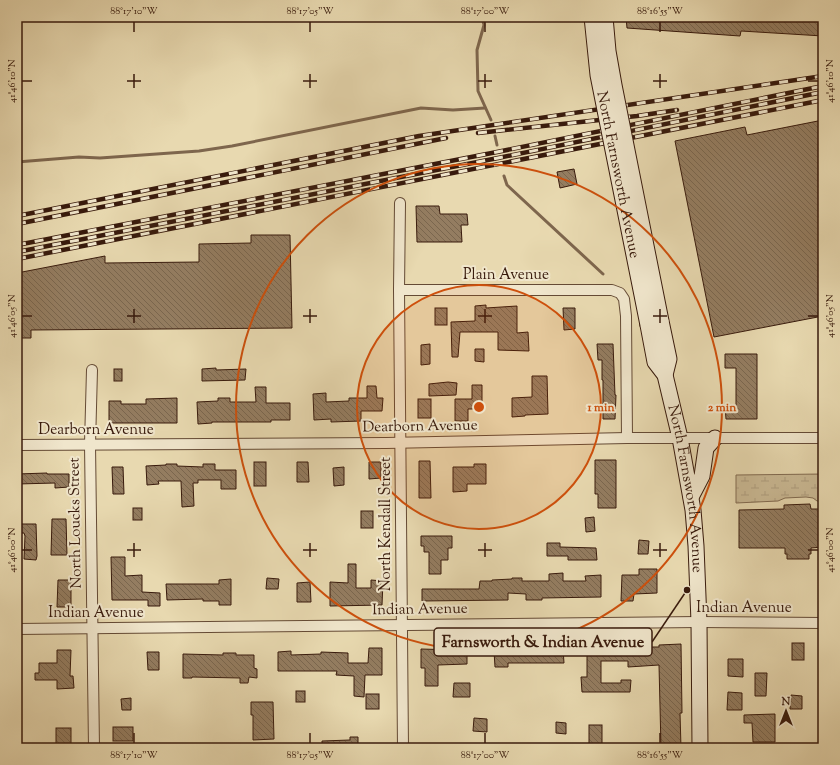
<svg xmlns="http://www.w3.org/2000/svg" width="840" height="765" viewBox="0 0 840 765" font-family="'Sorts Mill Goudy',serif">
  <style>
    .wetland { fill: url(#wetland-marsh); stroke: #816a50 }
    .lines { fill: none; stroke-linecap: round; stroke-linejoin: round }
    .stream { stroke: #7e664d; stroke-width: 3 }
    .building { fill: url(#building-back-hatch); stroke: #381a0c }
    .street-casing { stroke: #644a35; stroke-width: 12 }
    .secondary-casing { stroke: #381a0c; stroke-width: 17 }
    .street { stroke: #f0e6cc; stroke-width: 10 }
    .secondary { stroke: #f0e6cc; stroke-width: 15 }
    .rail-casing { stroke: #381a0c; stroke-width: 4.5 }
    .rail { stroke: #f0e6cc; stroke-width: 3; stroke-dasharray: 9; stroke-linecap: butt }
    .secondary-bridge-casing { stroke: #381a0c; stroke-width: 17; stroke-linecap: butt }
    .secondary-bridge { stroke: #f0e6cc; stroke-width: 15 }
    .ticks { fill: none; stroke: #381a0c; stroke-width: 1.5 }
    .ring { fill: none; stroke: #ce500c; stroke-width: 2 }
    .labels { text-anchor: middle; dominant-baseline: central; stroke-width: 4; stroke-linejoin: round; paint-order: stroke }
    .street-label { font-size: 15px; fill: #381a0c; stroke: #f0e6cc }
    .centre { fill: #ce500c; stroke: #f0e6cc; stroke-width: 2 }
    .ring-label { font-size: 12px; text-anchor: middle; font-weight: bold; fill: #ce500c; stroke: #f0e6cc; stroke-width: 4; stroke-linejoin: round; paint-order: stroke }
    .leader { fill: none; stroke: #381a0c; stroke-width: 1.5 }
    .callout-dot { fill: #381a0c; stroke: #f0e6cc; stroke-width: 1.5 }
    .callout { fill: #f0e6cc; stroke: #381a0c; stroke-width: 1.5 }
    .callout-label { font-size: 16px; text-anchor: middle; font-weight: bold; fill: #381a0c }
    .neatline { fill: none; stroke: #381a0c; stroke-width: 1.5 }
    .ticks-label { font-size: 10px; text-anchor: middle; fill: #381a0c }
  </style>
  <defs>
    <pattern id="wetland-marsh" width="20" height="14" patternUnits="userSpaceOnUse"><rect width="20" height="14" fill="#cab994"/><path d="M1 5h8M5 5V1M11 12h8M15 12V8" fill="none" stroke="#ae9e7e"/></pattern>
    <pattern id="building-back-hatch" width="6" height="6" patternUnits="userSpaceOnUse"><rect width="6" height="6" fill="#947d61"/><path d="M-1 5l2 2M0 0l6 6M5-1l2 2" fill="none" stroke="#7a664e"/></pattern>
  </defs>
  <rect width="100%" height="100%" fill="#e8d9b0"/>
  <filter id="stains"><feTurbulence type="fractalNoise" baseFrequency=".005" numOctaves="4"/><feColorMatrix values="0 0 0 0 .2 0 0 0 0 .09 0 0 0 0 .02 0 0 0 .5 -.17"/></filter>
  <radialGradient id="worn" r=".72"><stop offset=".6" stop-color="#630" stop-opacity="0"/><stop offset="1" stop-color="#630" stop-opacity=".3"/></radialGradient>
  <!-- wetland -->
  <polygon class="wetland" points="823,474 823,501 817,501 813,498 806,497 785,498 778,501 736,503 736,475"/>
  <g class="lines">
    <!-- stream -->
    <g class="stream">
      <polyline points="482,17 484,25 477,50 478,91 491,120"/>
      <polyline points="495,136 497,145"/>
      <polyline points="17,162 79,157 100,158 199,151 232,146 421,108 453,110 485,108"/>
      <polyline points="504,176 507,185 603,274"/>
    </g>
  </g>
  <!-- building -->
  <g class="building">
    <polygon points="626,17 823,17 823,36 741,31 740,36 627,28"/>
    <polygon points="823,120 823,316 714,337 675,141 745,127 747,135"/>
    <polygon points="574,169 577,184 560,188 557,172"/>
    <polygon points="416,206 439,206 440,214 467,214 468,225 461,225 462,242 417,242"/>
    <polygon points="251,235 290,235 292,328 31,330 31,338 17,338 17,273 105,256 105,263 199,262 199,244 251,243"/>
    <polygon points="486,305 486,308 517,306 517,333 528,332 529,351 498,350 498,332 460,332 458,357 452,357 451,322 475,321 475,306"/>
    <rect x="435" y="308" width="12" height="17"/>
    <polygon points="563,308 575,308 575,329 564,330"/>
    <polygon points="430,344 430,364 421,365 421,345"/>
    <polygon points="597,344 613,344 615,395 616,395 615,419 603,419 603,380 602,380 602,360 598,360"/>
    <polygon points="475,349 484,349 484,362 475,361"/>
    <polygon points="725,354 757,354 757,419 726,419 725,406 736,406 736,368 725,368"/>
    <polygon points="216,368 216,370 246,369 245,380 202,381 202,369"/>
    <rect x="114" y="369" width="8" height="12"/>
    <polygon points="532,376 547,376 548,414 525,415 525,416 512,417 512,398 532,397"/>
    <polygon points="448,382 457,383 456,395 429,396 429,384"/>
    <polygon points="472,385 482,385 482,409 468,409 468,421 455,421 455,399 472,399"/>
    <polygon points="367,386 376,386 377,398 383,398 382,411 361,411 361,421 331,422 331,419 314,420 313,394 326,393 326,402 349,401 349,398 367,398"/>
    <polygon points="255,387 266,387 266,403 290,403 290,420 271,420 271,422 212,422 212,423 198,424 197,402 218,401 218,398 230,398 230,402 256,402"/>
    <polygon points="177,398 177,423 109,423 109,401 121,401 121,404 146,404 146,399"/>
    <rect x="418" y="399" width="13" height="19"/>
    <polygon points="595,460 616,460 616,508 598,508 598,494 595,494"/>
    <polygon points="419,461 430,461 431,498 419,498"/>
    <rect x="254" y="462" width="12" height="24"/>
    <polygon points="297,462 308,462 309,482 297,482"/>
    <polygon points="369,462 381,462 381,478 369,479"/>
    <polygon points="166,464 177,464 177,466 203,467 203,464 215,464 215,470 236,470 236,489 221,489 221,480 198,480 198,483 193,483 194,506 182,507 181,481 158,481 159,484 147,485 146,466 166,465"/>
    <polygon points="474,464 486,464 486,484 467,484 467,491 453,492 453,467 474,467"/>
    <polygon points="112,467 123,467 124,494 113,494"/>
    <polygon points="344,467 344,485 334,486 333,468"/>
    <polygon points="47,473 47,474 69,474 69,487 55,488 55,483 17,484 17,474"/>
    <polygon points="810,504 811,509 823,509 823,547 811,548 811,554 809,554 809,559 787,559 787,554 785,554 785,548 739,548 739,510 784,509 784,505"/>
    <rect x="133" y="508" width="9" height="12"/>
    <rect x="361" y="511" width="12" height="17"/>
    <polygon points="594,517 595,531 586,532 585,518"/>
    <polygon points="52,519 66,519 67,555 51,555"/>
    <polygon points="17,524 36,524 37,556 36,560 24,559 25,536 24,533 17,533"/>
    <polygon points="421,536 452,536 452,548 448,548 448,560 441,560 441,574 429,574 429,552 424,552 424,546 421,546"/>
    <polygon points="639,540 649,541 648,554 638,554"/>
    <polygon points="547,543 560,543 560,547 596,548 597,560 568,560 568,556 547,556"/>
    <polygon points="111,557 125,557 125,576 142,575 142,592 160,593 160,606 148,606 148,600 112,600"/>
    <polygon points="348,564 356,564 356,588 371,588 371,580 383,581 382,605 330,606 330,582 348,583"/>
    <polygon points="639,569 657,569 657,593 634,594 633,601 621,601 622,575 639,575"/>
    <polygon points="563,573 563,581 586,581 585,576 601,575 601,597 542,598 542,600 526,600 526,594 508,593 508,600 422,601 422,589 479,589 480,581 492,581 492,580 512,579 512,578 522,578 522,581 549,581 549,574"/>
    <polygon points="267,578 279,579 278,589 266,589"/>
    <polygon points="231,579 231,605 219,605 219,601 203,601 203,599 167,600 166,584 219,584 219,580"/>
    <polygon points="58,580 71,580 71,607 57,607"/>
    <polygon points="310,582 311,602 297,602 297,583"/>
    <rect x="792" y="643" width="12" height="17"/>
    <polygon points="681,644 682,713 680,713 681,748 661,748 659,665 628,667 628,661 601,661 601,683 621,683 621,680 631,680 630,692 582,692 581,677 587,677 587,646 640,645 640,647 659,647 659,645"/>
    <polygon points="369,648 382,648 382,675 365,675 364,697 354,696 354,676 336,675 337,671 278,671 278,652 291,651 291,655 321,654 321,652 348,653 348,663 368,663"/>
    <polygon points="421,649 456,650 456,653 467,653 467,664 438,665 438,686 425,686 425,668 421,668"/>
    <polygon points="541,649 563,649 564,663 508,663 508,667 495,667 494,651 524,650 524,653 541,652"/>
    <polygon points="57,650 71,650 70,676 73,676 74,688 57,689 57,680 35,680 35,673 39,673 39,663 57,663"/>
    <polygon points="147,652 159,652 159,670 148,670"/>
    <polygon points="223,653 236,653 236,655 254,655 254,668 257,669 257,678 249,677 248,683 240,683 240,678 192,677 192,678 183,678 183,654 223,655"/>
    <polygon points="728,659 743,659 743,677 728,676"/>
    <polygon points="755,673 767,673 766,696 755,696"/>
    <polygon points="454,683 470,683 470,697 453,697"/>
    <rect x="296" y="691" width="9" height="11"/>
    <polygon points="728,692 742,693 742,710 727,710"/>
    <rect x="366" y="694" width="13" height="15"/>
    <polygon points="791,695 802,696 802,709 790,709"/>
    <polygon points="131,698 131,710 122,710 121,699"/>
    <polygon points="251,702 273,702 274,739 253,740 253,715 251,715"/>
    <polygon points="775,714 775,742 753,742 752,723 744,723 744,715"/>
    <polygon points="474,718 487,719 487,732 473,731"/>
    <polygon points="556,722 566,723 566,734 556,733"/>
    <rect x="589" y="725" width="13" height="21"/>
    <rect x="113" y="727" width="20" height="14"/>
    <rect x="56" y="728" width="15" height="20"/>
    <polygon points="350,737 358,737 358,748 322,748 322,741 350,740"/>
  </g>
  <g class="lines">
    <!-- street casing -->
    <g class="street-casing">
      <g id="street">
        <polyline points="400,203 399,290 403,748"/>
        <polyline points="399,290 612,290 620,293 624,299 626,316 627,438"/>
        <polyline points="92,370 90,444 94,748"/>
        <polyline points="17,445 386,443 627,438 823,438"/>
        <polyline points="17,629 699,622 823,623"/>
      </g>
    </g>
    <!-- secondary casing -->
    <g class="secondary-casing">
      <g id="secondary">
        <polyline points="661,321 669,359 665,375"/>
        <path id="s1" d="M648 325 655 362 665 375 680 438 693 510 696 546 699 622 700 748"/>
        <polyline points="691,497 702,476 706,448 715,438"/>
      </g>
    </g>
    <!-- street -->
    <use href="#street" class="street"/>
    <!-- secondary -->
    <use href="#secondary" class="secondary"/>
    <!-- rail casing -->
    <g class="rail-casing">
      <g id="rail">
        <polyline points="478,133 637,116 677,110"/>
        <polyline points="17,216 419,136 823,76"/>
        <polyline points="17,224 446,138"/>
        <polyline points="17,245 497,152 823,86"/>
        <polyline points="17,252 498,158 823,92"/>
        <polyline points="17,259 823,100"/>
      </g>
    </g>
    <!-- rail -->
    <use href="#rail" class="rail"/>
    <!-- secondary-bridge casing -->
    <g class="secondary-bridge-casing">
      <g id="secondary-bridge">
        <path id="s2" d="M592 17 598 75 648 325"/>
        <polyline points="605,17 608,51 614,85 661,321"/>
      </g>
    </g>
    <!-- secondary-bridge -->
    <use href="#secondary-bridge" class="secondary-bridge"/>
  </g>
  <!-- ticks -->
  <path class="ticks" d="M134 22V32M310 22V32M485 22V32M660 22V32M134 74V88M310 74V88M485 74V88M660 74V88M22 81H32M127 81H141M303 81H317M478 81H492M653 81H667M808 81H818M134 309V323M310 309V323M485 309V323M660 309V323M22 316H32M127 316H141M303 316H317M478 316H492M653 316H667M808 316H818M134 543V557M310 543V557M485 543V557M660 543V557M22 550H32M127 550H141M303 550H317M478 550H492M653 550H667M808 550H818M134 733V743M310 733V743M485 733V743M660 733V743"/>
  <!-- distance rings -->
  <circle cx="479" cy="407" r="122" fill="#ce500c" fill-opacity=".12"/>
  <g class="ring">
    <circle cx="479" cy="407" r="122"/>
    <circle cx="479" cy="407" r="243"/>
  </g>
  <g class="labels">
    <!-- street labels -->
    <g class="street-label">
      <text stroke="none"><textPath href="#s2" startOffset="160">North Farnsworth Avenue</textPath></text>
      <text x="506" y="275">Plain Avenue</text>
      <text transform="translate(420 427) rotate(-1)">Dearborn Avenue</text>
      <text x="96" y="430">Dearborn Avenue</text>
      <text stroke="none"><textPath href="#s1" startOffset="170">North Farnsworth Avenue</textPath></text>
      <text transform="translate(76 523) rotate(-91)">North Loucks Street</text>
      <text transform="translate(386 524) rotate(-90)">North Kendall Street</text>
      <text x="744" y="608">Indian Avenue</text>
      <text transform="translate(420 610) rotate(-1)">Indian Avenue</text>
      <text x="96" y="613">Indian Avenue</text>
    </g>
  </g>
  <circle cx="479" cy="407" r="6" class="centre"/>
  <g class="ring-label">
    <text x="601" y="411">1 min</text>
    <text x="722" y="411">2 min</text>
  </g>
  <!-- callouts -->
  <path class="leader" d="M687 590L652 642"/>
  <circle class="callout-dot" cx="687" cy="590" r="4"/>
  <rect class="callout" x="434" y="628" width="218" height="28" rx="4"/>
  <g class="callout-label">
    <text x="543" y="647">Farnsworth &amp; Indian Avenue</text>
  </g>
  <!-- margin -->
  <rect width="840" height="765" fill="none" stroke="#e8d9b0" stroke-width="44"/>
  <!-- north arrow -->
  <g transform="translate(786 711)" stroke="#f0e6cc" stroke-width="3" paint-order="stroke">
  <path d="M0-3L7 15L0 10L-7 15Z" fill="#381a0c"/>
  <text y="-6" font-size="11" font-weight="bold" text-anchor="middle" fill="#381a0c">N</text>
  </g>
  <rect x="22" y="22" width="796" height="721" class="neatline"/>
  <g class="ticks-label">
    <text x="134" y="14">88°17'10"W</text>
    <text x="310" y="14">88°17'05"W</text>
    <text x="485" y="14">88°17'00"W</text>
    <text x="660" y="14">88°16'55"W</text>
    <text transform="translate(11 81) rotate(-90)" y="4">41°46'10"N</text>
    <text transform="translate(829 81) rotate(-90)" y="4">41°46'10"N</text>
    <text transform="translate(11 316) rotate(-90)" y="4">41°46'05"N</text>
    <text transform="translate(829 316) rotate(-90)" y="4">41°46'05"N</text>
    <text transform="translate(11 550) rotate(-90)" y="4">41°46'00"N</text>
    <text transform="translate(829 550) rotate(-90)" y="4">41°46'00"N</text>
    <text x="134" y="758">88°17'10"W</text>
    <text x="310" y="758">88°17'05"W</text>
    <text x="485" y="758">88°17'00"W</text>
    <text x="660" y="758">88°16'55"W</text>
  </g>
  <rect width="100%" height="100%" filter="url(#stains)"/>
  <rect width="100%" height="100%" fill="url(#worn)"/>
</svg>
